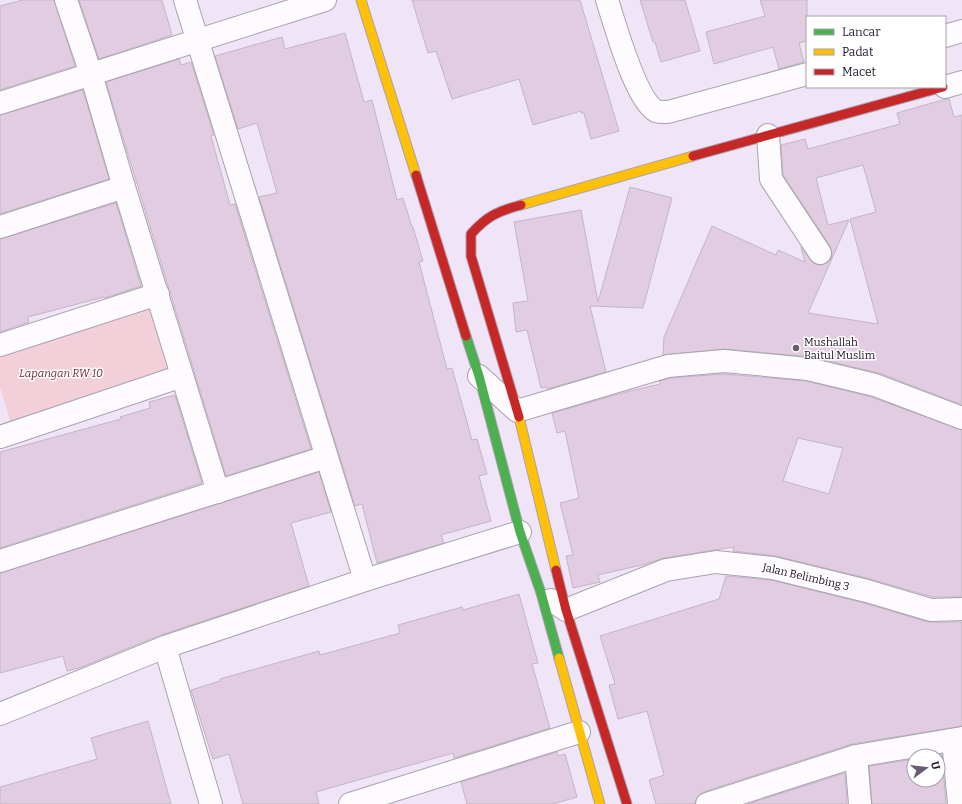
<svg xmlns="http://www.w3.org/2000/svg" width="962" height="804" viewBox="0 0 962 804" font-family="Bitter,serif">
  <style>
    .green { fill: #f3d0d9 }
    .building { fill: #e1cce1; stroke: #c3b6c4; fill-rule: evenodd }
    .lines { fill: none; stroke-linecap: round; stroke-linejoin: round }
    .street-casing { stroke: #aba1b1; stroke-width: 24 }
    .fast-casing { stroke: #aba1b1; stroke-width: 11 }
    .slow-casing { stroke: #aba1b1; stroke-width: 11 }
    .jam-casing { stroke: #aba1b1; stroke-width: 11 }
    .street { stroke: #fdfbfe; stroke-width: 22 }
    .fast { stroke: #4caf50; stroke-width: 9 }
    .slow { stroke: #ffc107; stroke-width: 9 }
    .jam { stroke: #c62828; stroke-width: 9 }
    .poi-dot { fill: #685c6e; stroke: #fff; stroke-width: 1.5 }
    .labels { text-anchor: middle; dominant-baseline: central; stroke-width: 3; stroke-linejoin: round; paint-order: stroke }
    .poi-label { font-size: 11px; fill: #1f1325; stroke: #fff; text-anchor: start }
    .park-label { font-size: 11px; font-style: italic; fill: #721f2f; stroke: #fff }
    .street-label { font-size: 11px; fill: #1f1325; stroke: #fff }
  </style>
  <rect width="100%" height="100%" fill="#f0e5f6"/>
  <!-- green -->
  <polygon class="green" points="148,304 172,380 13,430 0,388 0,351"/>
  <!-- building -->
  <g class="building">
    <polygon points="23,0 54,0 75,66 0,90 0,6"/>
    <polygon points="79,0 162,0 172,35 99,59"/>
    <polygon points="412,0 580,0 619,131 591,139 584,113 581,113 581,111 533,125 519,79 452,99 436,51 428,53"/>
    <polygon points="640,0 685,0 700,51 661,62 655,42 653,42"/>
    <polygon points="760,0 807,0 807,41 799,43 804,62 779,69 773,47 714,64 706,32 765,16"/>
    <polygon points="345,33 364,102 372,100 397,200 403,198 412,227 413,227 423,261 419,262 447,369 452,368 472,440 477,439 487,474 479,476 491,521 441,535 444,543 377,563 362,504 355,506 259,197 277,193 257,123 238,129 215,56 282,37 285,49"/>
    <polygon points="179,59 181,65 191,62 214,135 211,136 230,205 235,204 311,449 226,476 106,82"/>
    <polygon points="83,90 109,179 0,214 0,115"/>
    <path d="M946 99H949L954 117 962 115V405L879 373 811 357 725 349 663 355 664 337 712 226 776 255 778 250 805 262 801 247 815 264 821 265 827 263 831 259 832 253 830 246 783 175 781 145 805 139 808 149 900 124 897 113ZM863 165 876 212 850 219 878 324 808 313 849 220 828 225 816 178Z"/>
    <polygon points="630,187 672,198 643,308 590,306 606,372 547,389 546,387 541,388 527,330 516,332 513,303 528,301 514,222 581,210 598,302"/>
    <polygon points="116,203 141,286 105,298 104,297 28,317 29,322 0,332 0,239"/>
    <path d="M724 374 806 381 871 397 962 430V597H933L870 579 776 556 733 551 734 547 664 558 646 564 598 575 600 582 573 588 566 556 573 555 560 503 579 498 565 431 557 433 552 413 622 393 660 384V381L670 378ZM798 438 843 448 829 494 783 481Z"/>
    <polygon points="175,395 202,483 0,548 0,452 121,419 120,417 150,408 149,402"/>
    <polygon points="319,472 331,512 291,523 309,586 161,635 79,668 67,671 63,656 0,673 0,573"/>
    <polygon points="726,576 771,580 864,603 928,622 962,622 962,726 852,744 703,792 698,796 695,804 656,804 649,780 664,775 647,711 618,719 609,685 615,684 600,636 719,599"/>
    <polygon points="519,594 538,663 532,664 550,728 454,758 453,753 316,792 319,804 243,804 229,754 213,759 191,690 220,681 220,679 319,651 320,655 400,633 398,625 462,607 463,610"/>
    <polygon points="148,721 171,804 0,804 0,787 97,759 91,738"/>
    <polygon points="557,752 558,756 565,754 577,797 553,804 467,804 461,782"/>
    <polygon points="942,754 946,804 872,804 869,766 914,759 914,780 938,780 938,756 931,756"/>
    <polygon points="845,773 847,804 748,804"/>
  </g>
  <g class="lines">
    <!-- street casing -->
    <g class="street-casing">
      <g id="street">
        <polyline points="66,0 91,74 124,187 218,492"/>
        <polyline points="185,0 365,580"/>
        <path d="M607 0C615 24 635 99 656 111 659 112 665 112 668 112L807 74"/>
        <polyline points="945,36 962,31"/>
        <polyline points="945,87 962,82"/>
        <polyline points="0,103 325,0"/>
        <polyline points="768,135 771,179 820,253"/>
        <polyline points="0,227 124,187"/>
        <polyline points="0,345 158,294"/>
        <polyline points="479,376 517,411 668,366 724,361 808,369 875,385 962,418"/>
        <polyline points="0,437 182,376"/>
        <polyline points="0,561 326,457"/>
        <polyline points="551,600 566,610 666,570 716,562 773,568 867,591 931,610 962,609"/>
        <polyline points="165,647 211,804"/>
        <polyline points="0,714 165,647 365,580 520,532"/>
        <polyline points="953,740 959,804"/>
        <polyline points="856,756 860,804"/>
        <polyline points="350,804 579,732"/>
        <polyline points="707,804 856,756 962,738"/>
      </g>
    </g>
    <!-- fast casing -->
    <g class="fast-casing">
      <polyline id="fast" points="466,336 479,376 520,532 541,593 559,658"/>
    </g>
    <!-- slow casing -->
    <g class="slow-casing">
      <g id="slow">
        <polyline points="361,0 416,175"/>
        <polyline points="521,205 693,156"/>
        <polyline points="519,417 556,570"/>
        <polyline points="559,658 600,804"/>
      </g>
    </g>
    <!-- jam casing -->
    <g class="jam-casing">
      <g id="jam">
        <polyline points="693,156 943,87"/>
        <polyline points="416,175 466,336"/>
        <path d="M519 417 471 256V234C487 216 498 211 521 205"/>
        <polyline points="556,570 566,610 627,804"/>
      </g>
    </g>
    <!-- street -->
    <use href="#street" class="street"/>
    <!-- fast -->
    <use href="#fast" class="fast"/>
    <!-- slow -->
    <use href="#slow" class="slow"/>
    <!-- jam -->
    <use href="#jam" class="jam"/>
  </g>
  <!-- markers -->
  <circle class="poi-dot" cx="796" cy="348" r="4"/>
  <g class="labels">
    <!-- poi labels -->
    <g class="poi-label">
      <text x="804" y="342">Mushallah<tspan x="804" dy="13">Baitul Muslim</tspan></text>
    </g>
    <!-- park labels -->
    <g class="park-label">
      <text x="61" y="373">Lapangan RW 10</text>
    </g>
    <!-- street labels -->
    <g class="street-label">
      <text transform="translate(806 577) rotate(13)">Jalan Belimbing 3</text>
    </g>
  </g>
  <!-- legend -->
  <rect x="806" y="16" width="140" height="72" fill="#ffffff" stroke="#a5a1a8"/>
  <rect x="814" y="29" width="20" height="6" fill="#4caf50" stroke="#a5a1a8"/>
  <text x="842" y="36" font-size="12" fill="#1f1325">Lancar</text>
  <rect x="814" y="49" width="20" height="6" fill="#ffc107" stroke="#a5a1a8"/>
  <text x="842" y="56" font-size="12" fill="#1f1325">Padat</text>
  <rect x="814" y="69" width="20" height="6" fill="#c62828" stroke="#a5a1a8"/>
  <text x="842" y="76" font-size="12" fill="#1f1325">Macet</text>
  <!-- north arrow -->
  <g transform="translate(926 768) rotate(75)"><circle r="19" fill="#ffffff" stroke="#a5a1a8"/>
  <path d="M0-3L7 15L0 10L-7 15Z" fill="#685c6e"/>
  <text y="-6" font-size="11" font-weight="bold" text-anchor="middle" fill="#1f1325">U</text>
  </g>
</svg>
